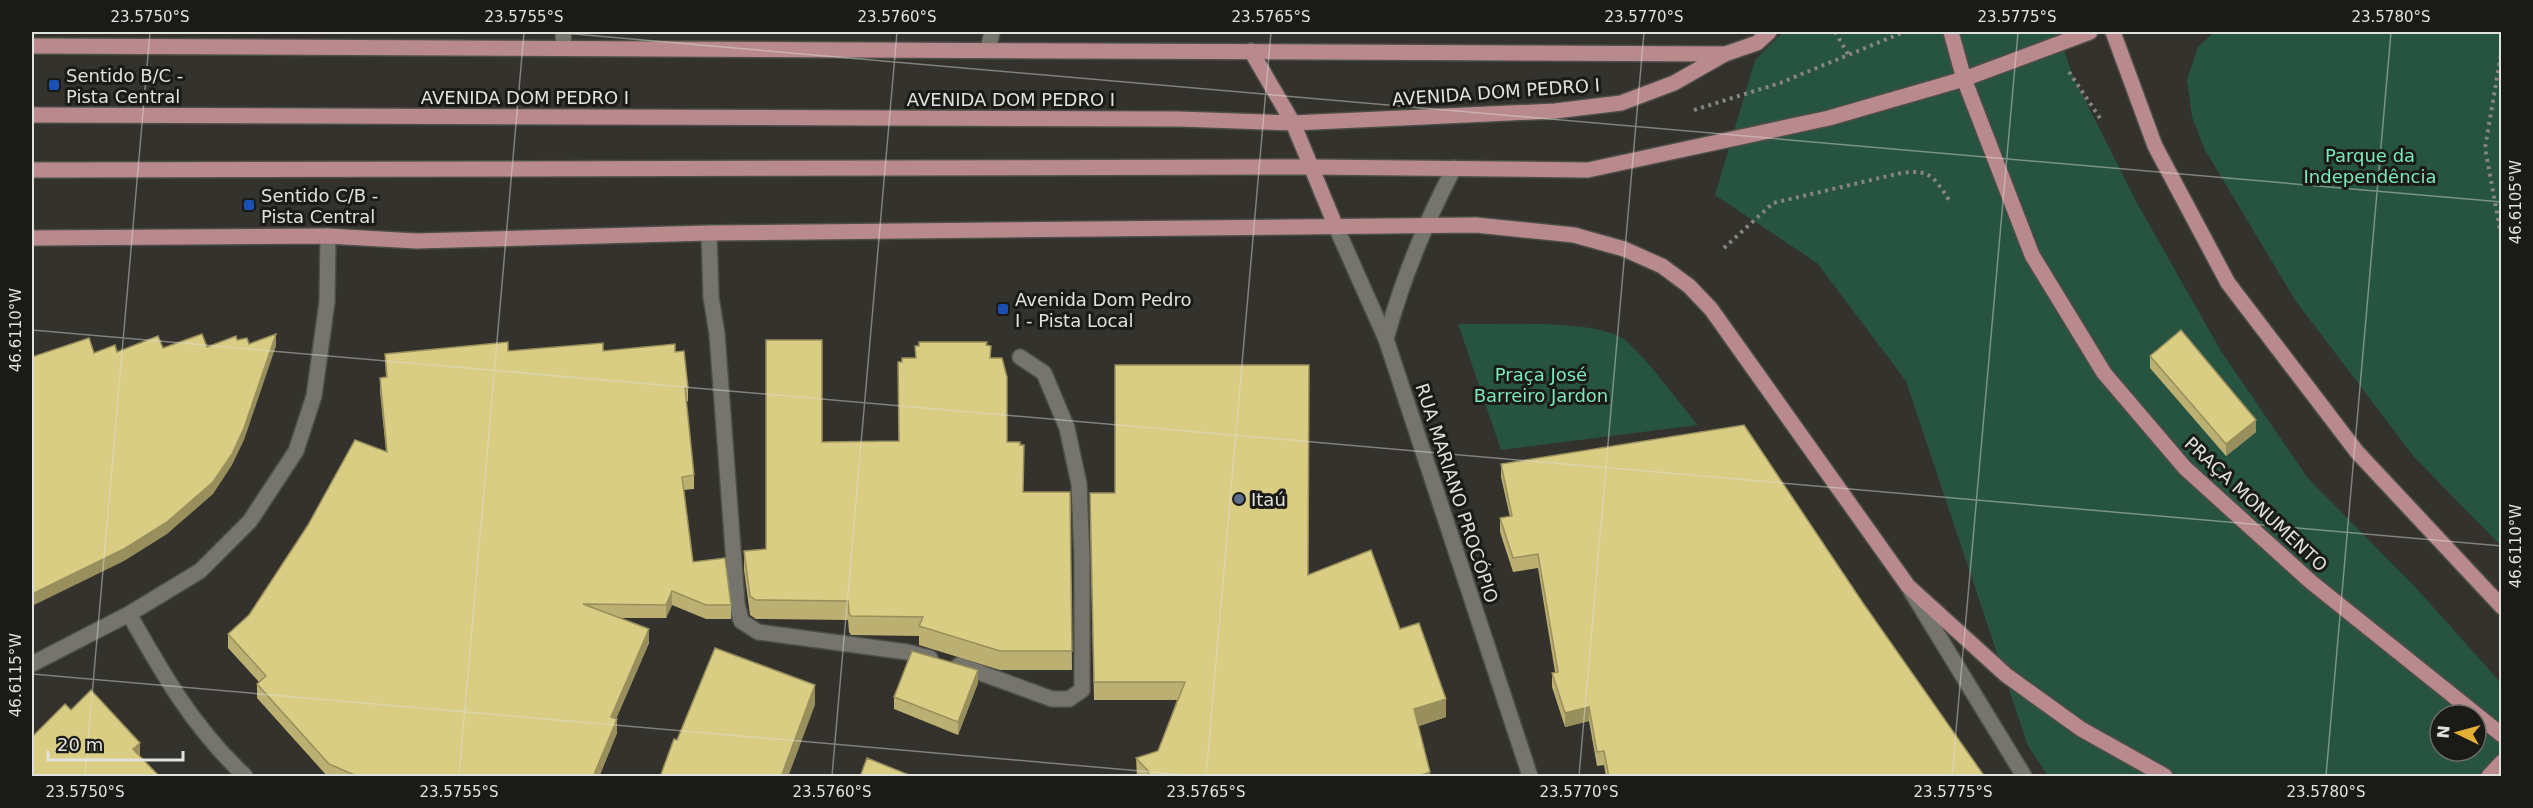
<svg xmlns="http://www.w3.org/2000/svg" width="2533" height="808" viewBox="0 0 2533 808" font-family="'DejaVu Sans',sans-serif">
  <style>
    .green { fill: #275341; fill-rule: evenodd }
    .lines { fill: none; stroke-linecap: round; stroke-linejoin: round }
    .service-casing { stroke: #4e4e48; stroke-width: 18 }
    .minor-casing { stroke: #4e4e48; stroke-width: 18 }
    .tertiary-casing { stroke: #4e4e48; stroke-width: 18 }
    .primary-casing { stroke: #4e4e48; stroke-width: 18 }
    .path { stroke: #868580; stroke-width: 4; stroke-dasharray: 3 4.5; stroke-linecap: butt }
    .service { stroke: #75746d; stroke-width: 15 }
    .minor { stroke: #75746d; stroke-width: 15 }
    .tertiary { stroke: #75746d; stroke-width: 15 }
    .primary { stroke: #b98a8d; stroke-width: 15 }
    .wall { fill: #bbaf71 }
    .shaded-wall { fill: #988f5c }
    .building { fill: #d9cc83; stroke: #988f5c; stroke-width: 1.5 }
    .ticks { fill: none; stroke: #e1e1dd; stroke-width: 1.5; stroke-opacity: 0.45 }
    .transit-dot { fill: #1a4fb4; stroke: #1a1a17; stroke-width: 2 }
    .service-dot { fill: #5c6f8a; stroke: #1a1a17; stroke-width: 2 }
    .labels { text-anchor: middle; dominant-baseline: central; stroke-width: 6; stroke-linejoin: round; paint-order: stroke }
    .poi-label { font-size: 18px; fill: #e1e1dd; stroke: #1a1a17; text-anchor: start }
    .street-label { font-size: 18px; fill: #e1e1dd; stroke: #1a1a17 }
    .park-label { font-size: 18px; fill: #7bebbc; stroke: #1a1a17 }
    .neatline { fill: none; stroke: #e1e1dd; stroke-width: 2 }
    .ticks-label { font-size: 15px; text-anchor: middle; fill: #e1e1dd }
  </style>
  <rect width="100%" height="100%" fill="#33322c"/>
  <!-- green -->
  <g class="green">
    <path d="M1783 32H2058L2072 74 2137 203 2221 351 2307 477 2416 588 2501 683V776H2048L2028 746 1906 381 1817 263 1715 195 1755 60ZM2440 715H2476V751H2440Z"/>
    <polygon points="2214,32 2501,32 2501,546 2414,457 2295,300 2205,150 2192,117 2187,80 2198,47"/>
    <path d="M1458 324C1494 325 1600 318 1626 341 1651 363 1676 399 1698 425L1501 450Z"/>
  </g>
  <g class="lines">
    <!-- service casing -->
    <g class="service-casing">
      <g id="service">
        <polyline points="709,233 711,297 717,334 737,603 741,621 758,632 907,652 930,658"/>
        <polyline points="959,665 1052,699 1069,699 1082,690 1082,557 1079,484 1067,428 1044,373 1020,357"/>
      </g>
    </g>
    <!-- minor casing -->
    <g class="minor-casing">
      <g id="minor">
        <polyline points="563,32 564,48"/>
        <polyline points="988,50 992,32"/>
        <polyline points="1336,227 1386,339 1530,776"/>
        <path d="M1386 339C1403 277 1424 225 1454 168"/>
        <polyline points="1911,591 2024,776"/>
        <path d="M129 614C164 676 193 727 245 776"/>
      </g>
    </g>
    <!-- tertiary casing -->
    <g class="tertiary-casing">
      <polyline id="tertiary" points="32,664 129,614 200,571 250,521 296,451 314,396 327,302 328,236"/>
    </g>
    <!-- primary casing -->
    <g class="primary-casing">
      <g id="primary">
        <polyline points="1951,32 1964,79 2032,255 2104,373 2185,468 2311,582 2502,735"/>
        <polyline points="2113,32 2155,146 2228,283 2357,452 2502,607"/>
        <polyline points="32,46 1725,54"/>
        <polyline points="1251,51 1293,123 1336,227"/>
        <polyline points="32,115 1179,119 1293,123 1555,111 1621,103 1674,83 1725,54 1757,43 1769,32"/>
        <polyline points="32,170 1311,167 1588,170 1829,118 1964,79 2090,32"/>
        <polyline points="32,238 328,236 416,241 709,233 1476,225 1574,235 1624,249 1662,266 1689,286 1711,309 1908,586 2006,675 2081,729 2165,776"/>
        <polyline points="2489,776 2502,762"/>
      </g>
    </g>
    <!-- path -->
    <g class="path">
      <polyline points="1835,32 1848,54"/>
      <polyline points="2502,48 2485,148 2502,240"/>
      <polyline points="2069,72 2102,121"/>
      <polyline points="1694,110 1780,83 1904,32"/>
      <path d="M1724 248 1773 203 1901 173C1930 169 1934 177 1949 200"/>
    </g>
    <!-- service -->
    <use href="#service" class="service"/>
    <!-- minor -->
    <use href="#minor" class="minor"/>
    <!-- tertiary -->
    <use href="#tertiary" class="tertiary"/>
    <!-- primary -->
    <use href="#primary" class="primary"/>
  </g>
  <!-- wall -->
  <g class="wall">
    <polygon points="987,345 991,358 1007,442 1024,492 1070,492 1072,670 1000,670 919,645 919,636 851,635 849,632 848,620 756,619 750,615 744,570 744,551 766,549 822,442 899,441 915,358"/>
    <polygon points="508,351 603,351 675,352 688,388 688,401 686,402 694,475 694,489 684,490 693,562 731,605 731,619 706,619 672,605 666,618 620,618 649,643 616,719 617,733 599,777 328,777 257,698 257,684 259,682 228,648 228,634 249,615 386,451 380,392 380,378 386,377 385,354"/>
    <polygon points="2150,356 2256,432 2226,456 2150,368"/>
    <polygon points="1501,464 1863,603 1985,777 1606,777 1604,765 1597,766 1589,721 1565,727 1552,687 1552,673 1555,672 1538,568 1513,572 1500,532 1500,518 1510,517 1501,477"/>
    <polygon points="1090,511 1308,575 1400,629 1446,717 1418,726 1430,777 1137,777 1136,758 1158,751 1177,700 1094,700"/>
    <polygon points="978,683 958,735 894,709 894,697"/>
  </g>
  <!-- shaded-wall -->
  <g class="shaded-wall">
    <polygon points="276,334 276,346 244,440 232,465 213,494 167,534 124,561 32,606 32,594"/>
    <polygon points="2256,420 2256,432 2226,456 2226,444"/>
    <polygon points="672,591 672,605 666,618 666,605"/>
    <polygon points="649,629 649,643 611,730 611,717"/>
    <polygon points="978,670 978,683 958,735 958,722"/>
    <polygon points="815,685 815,705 788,777 781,777"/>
    <polygon points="1446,699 1446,717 1414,728 1414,709"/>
    <polygon points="1589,707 1589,721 1565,727 1565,713"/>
    <polygon points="617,719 617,733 599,777 593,777"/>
    <polygon points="140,743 140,755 133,761 133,749"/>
    <polygon points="1430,772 1430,777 1421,777 1421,775"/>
  </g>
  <!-- building -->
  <g class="building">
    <polygon points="2181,330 2256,420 2226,444 2150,356"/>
    <polygon points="202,334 207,347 236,336 237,340 247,338 249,344 276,334 244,428 232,454 213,482 167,522 124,549 32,594 32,357 89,338 94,353 115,345 117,352 158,336 163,348"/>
    <polygon points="766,340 822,340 822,442 899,441 898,362 902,362 902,358 916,358 915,346 919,346 919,342 987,342 986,345 991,346 990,358 1002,358 1007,377 1007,442 1020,442 1020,445 1024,445 1023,492 1070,492 1072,651 1000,651 919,626 923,617 851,616 849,613 848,601 756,600 750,596 744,551 766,549"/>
    <polygon points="508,342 508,351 603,343 603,351 675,344 675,352 684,351 688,388 685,388 694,475 682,477 693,562 725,558 731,605 706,605 672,591 666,605 583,604 649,629 611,717 617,719 593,777 359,777 329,764 257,684 266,676 228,634 249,615 308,525 355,440 387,452 380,378 387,377 385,354"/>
    <polygon points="1115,365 1309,365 1308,575 1371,550 1400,629 1419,623 1446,699 1414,709 1430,772 1421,775 1421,777 1147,777 1149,772 1136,758 1158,751 1185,682 1094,682 1090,493 1115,493"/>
    <polygon points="1744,425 1863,603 1985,777 1609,777 1604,751 1597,752 1589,707 1565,713 1552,673 1558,672 1538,554 1513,558 1500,518 1512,516 1501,464"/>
    <polygon points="715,648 815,685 781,777 660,777 674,739 677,740"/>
    <polygon points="912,651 978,670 958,722 894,697"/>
    <polygon points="91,690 140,743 133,749 160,777 32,777 32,737 65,704 71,710"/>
    <polygon points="867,758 914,777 860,777"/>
  </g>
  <!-- ticks -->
  <path class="ticks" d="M551 32 2502 202M32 330 2502 546M32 674 1198 776M85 776 150 32M459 776 524 32M832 776 897 32M1206 776 1271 32M1579 776 1644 32M1952 776 2018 32M2326 776 2391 32"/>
  <!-- markers -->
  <g class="transit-dot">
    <rect x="48" y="79" width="12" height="12" rx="3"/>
    <rect x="243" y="199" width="12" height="12" rx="3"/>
    <rect x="997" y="303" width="12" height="12" rx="3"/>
  </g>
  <circle class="service-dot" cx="1239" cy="499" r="6"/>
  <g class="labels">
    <!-- poi labels -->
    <g class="poi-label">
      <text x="66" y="75">Sentido B/C -<tspan x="66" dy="21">Pista Central</tspan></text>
      <text x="261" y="195">Sentido C/B -<tspan x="261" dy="21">Pista Central</tspan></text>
      <text x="1015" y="299">Avenida Dom Pedro<tspan x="1015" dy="21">I - Pista Local</tspan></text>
      <text x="1251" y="499">Itaú</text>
    </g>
    <!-- street labels -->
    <g class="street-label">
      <text transform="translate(1496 92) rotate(-4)">AVENIDA DOM PEDRO I</text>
      <text x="525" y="97">AVENIDA DOM PEDRO I</text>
      <text x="1011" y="99">AVENIDA DOM PEDRO I</text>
      <text transform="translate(1457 493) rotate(72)">RUA MARIANO PROCÓPIO</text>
      <text transform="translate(2256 504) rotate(43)">PRAÇA MONUMENTO</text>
    </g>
    <!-- park labels -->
    <g class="park-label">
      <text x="2370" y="155">Parque da<tspan x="2370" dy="21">Independência</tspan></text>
      <text x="1541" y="374">Praça José<tspan x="1541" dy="21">Barreiro Jardon</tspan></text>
    </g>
  </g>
  <!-- border -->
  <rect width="2533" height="808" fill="none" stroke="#1a1a17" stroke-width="66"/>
  <!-- north arrow -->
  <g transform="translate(2458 733) rotate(275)"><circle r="28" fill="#1a1a17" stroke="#6a6a66" stroke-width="1.5"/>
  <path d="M0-4.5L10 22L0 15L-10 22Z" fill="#e2ae34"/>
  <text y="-9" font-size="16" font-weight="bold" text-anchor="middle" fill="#e1e1dd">N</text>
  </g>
  <!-- scale -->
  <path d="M48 751v9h135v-9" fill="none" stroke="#e1e1dd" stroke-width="3"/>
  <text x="57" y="751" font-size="18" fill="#e1e1dd" stroke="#1a1a17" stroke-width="4.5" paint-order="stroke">20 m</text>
  <rect x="33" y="33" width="2467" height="742" class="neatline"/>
  <g class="ticks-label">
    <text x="150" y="22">23.5750°S</text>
    <text x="524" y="22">23.5755°S</text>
    <text x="897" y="22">23.5760°S</text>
    <text x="1271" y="22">23.5765°S</text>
    <text x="1644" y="22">23.5770°S</text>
    <text x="2017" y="22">23.5775°S</text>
    <text x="2391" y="22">23.5780°S</text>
    <text transform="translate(2516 202) rotate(-90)" y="5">46.6105°W</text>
    <text transform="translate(16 330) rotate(-90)" y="5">46.6110°W</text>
    <text transform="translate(2516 546) rotate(-90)" y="5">46.6110°W</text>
    <text transform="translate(16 675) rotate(-90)" y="5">46.6115°W</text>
    <text x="85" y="797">23.5750°S</text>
    <text x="459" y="797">23.5755°S</text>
    <text x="832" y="797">23.5760°S</text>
    <text x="1206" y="797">23.5765°S</text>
    <text x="1579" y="797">23.5770°S</text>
    <text x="1953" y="797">23.5775°S</text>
    <text x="2326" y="797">23.5780°S</text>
  </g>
</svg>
